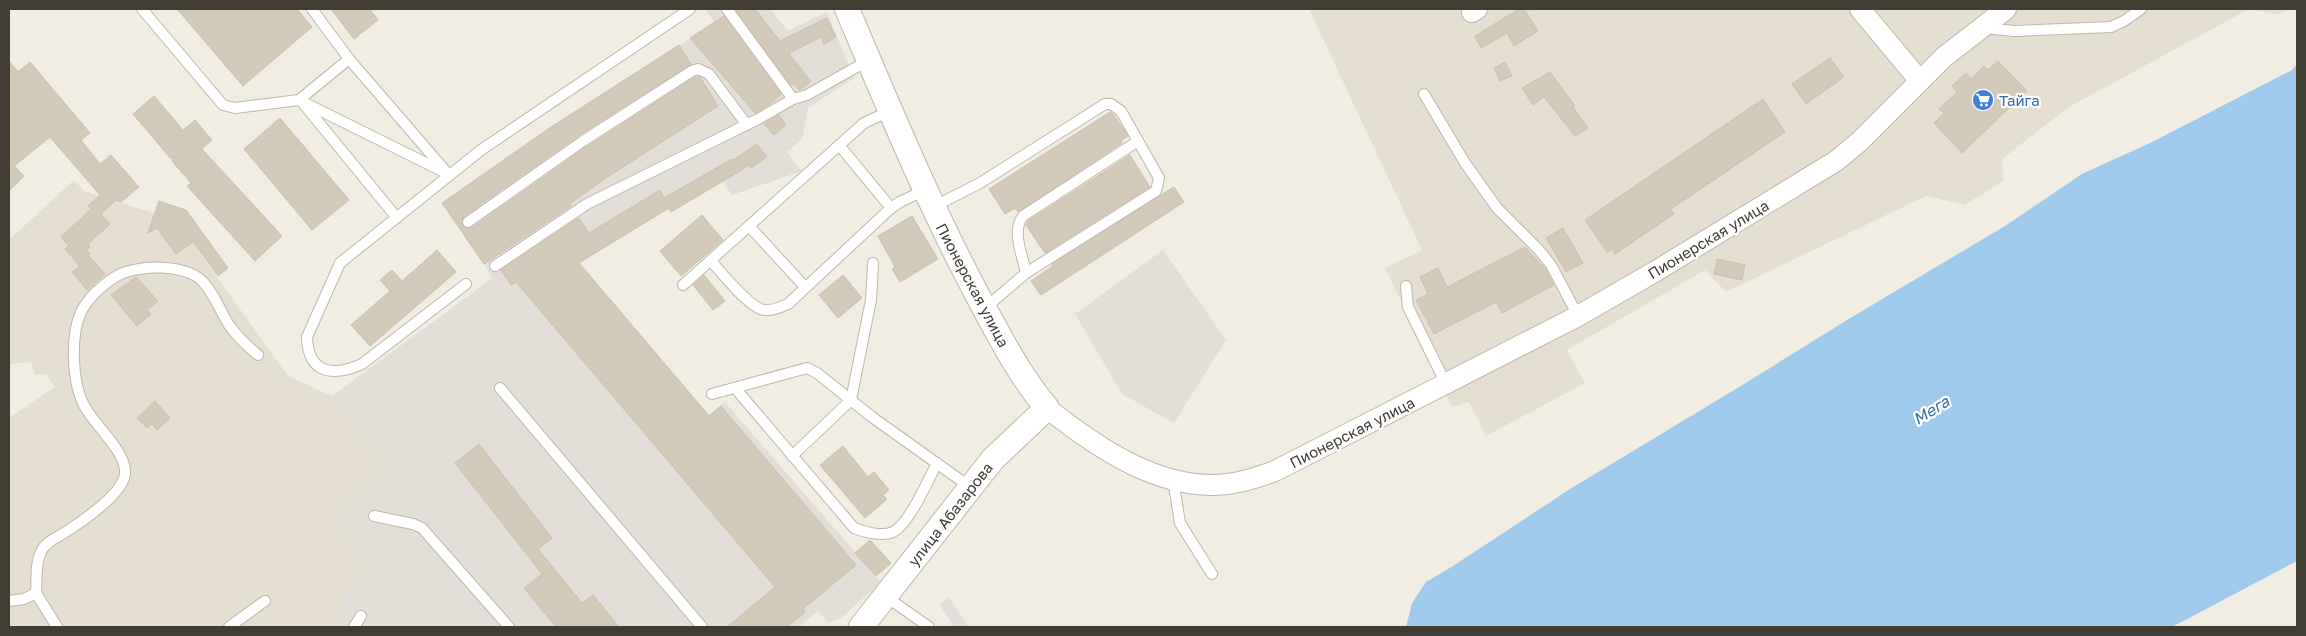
<svg xmlns="http://www.w3.org/2000/svg" width="2306" height="636" viewBox="0 0 2306 636" font-family="'Golos Text',sans-serif">
  <style>
    .residential { fill: #e5dfd1 }
    .industrial { fill: #e3ded8 }
    .parking { fill: #e1dfdb }
    .water { fill: #a0caec }
    .building { fill: #d2c9b9; stroke: #ccc1ac }
    .lines { fill: none; stroke-linecap: round; stroke-linejoin: round }
    .service-casing { stroke: #bfb8a9; stroke-width: 12 }
    .minor-casing { stroke: #bfb8a9; stroke-width: 22 }
    .tertiary-casing { stroke: #bfb8a9; stroke-width: 26 }
    .service { stroke: #fff; stroke-width: 10 }
    .minor { stroke: #fff; stroke-width: 20 }
    .tertiary { stroke: #fff; stroke-width: 24 }
    .labels { text-anchor: middle; dominant-baseline: central; stroke-width: 4.5; stroke-linejoin: round; paint-order: stroke }
    .shop-label { font-size: 15px; fill: #366cbe; stroke: #fff; text-anchor: start }
    .street-label { font-size: 15px; fill: #423d33; stroke: #fff }
    .water-label { font-size: 16px; font-style: italic; fill: #3271a9; stroke: #fff }
  </style>
  <rect width="100%" height="100%" fill="#f1ede3"/>
  <!-- residential -->
  <g class="residential">
    <polygon points="1309,9 2289,9 2278,14 2249,9 2069,107 2002,159 2004,181 1964,205 1926,196 1726,292 1705,270 1567,350 1585,383 1486,436 1469,402 1452,407 1385,268 1422,250"/>
    <polygon points="74,180 84,191 176,220 288,376 332,396 389,468 335,514 367,559 330,627 9,627 9,418 55,387 46,374 35,375 31,362 9,364 9,240"/>
  </g>
  <!-- industrial -->
  <g class="industrial">
    <polygon points="705,9 770,9 788,31 827,12 854,78 808,108 802,139 787,152 802,171 732,195 723,182 671,212 669,208 568,249 709,415 725,402 881,582 841,618 828,623 818,611 799,627 330,627 367,559 335,514 389,468 332,396 493,278 442,203 548,129 715,23"/>
    <polygon points="1163,250 1226,340 1174,423 1122,394 1075,314"/>
  </g>
  <!-- parking -->
  <polygon class="parking" points="949,597 969,627 954,627 939,604"/>
  <!-- water -->
  <polygon class="water" points="2297,64 2297,561 2172,627 1406,627 1412,603 1426,582 1453,566 1570,489 1744,384 1847,320 2005,226 2082,174 2152,142 2292,70"/>
  <!-- building -->
  <g class="building">
    <polygon points="177,9 297,9 312,27 243,86"/>
    <polygon points="331,9 370,9 378,20 354,39"/>
    <polygon points="735,9 755,9 780,41 827,18 836,37 824,44 821,37 789,53 811,82 799,90 794,83 791,85"/>
    <polygon points="1519,9 1524,9 1538,31 1514,46 1507,33 1481,48 1475,36"/>
    <polygon points="724,16 781,94 770,104 755,113 690,38"/>
    <polygon points="679,45 691,64 579,135 464,216 462,220 462,226 466,228 472,228 587,147 695,77 700,77 718,106 609,176 569,204 571,206 484,264 442,203 548,129"/>
    <polygon points="1830,58 1844,77 1806,104 1792,84"/>
    <polygon points="9,61 18,72 30,62 90,133 81,140 100,164 111,155 139,187 121,202 116,200 101,214 110,224 88,244 90,247 87,250 90,254 88,255 105,274 87,290 72,272 80,266 65,249 69,246 61,237 91,209 88,206 100,195 50,137 14,166 24,176 9,191"/>
    <polygon points="1998,61 2027,91 1962,153 1934,123 1944,113 1939,109 1957,92 1952,86 1966,73 1971,79 1984,66 1988,70"/>
    <polygon points="1505,62 1512,76 1500,81 1494,68"/>
    <polygon points="1550,72 1575,106 1573,107 1588,128 1575,136 1544,97 1533,105 1522,88"/>
    <polygon points="154,96 183,130 195,120 212,140 202,149 282,236 255,261 187,186 191,183 172,161 174,156 171,159 133,114"/>
    <polygon points="1763,99 1785,132 1671,209 1674,214 1615,254 1612,249 1607,252 1585,220"/>
    <polygon points="1110,112 1114,115 1128,136 1121,141 1122,143 1018,212 1015,208 1005,214 989,189"/>
    <polygon points="779,115 786,125 774,135 764,124"/>
    <polygon points="280,118 349,200 312,230 244,149"/>
    <polygon points="757,144 767,157 751,168 750,165 671,212 669,208 579,263 709,416 721,406 856,565 803,609 805,612 787,627 727,627 775,587 516,282 511,285 501,270 579,218 589,233 660,190 664,198 732,159 733,160"/>
    <polygon points="1130,155 1150,187 1045,253 1026,225 1028,221"/>
    <polygon points="1174,187 1184,202 1041,295 1031,281 1053,266 1052,264"/>
    <polygon points="159,201 186,210 228,268 218,276 193,242 176,254 157,228 148,233"/>
    <polygon points="702,215 723,240 681,276 660,251"/>
    <polygon points="912,216 938,259 900,282 892,269 895,267 878,236"/>
    <polygon points="1563,228 1583,263 1566,272 1546,238"/>
    <polygon points="1525,247 1545,269 1554,285 1502,313 1496,302 1434,334 1416,300 1428,294 1420,277 1438,268 1447,287"/>
    <polygon points="437,250 456,272 370,346 351,325 390,291 380,280 392,270 402,281"/>
    <polygon points="1717,259 1745,265 1742,280 1714,274"/>
    <polygon points="704,275 725,301 713,310 693,285"/>
    <polygon points="843,275 862,298 838,318 819,295"/>
    <polygon points="136,277 158,301 147,310 151,314 137,326 111,295"/>
    <polygon points="155,401 170,418 157,430 152,424 147,428 137,418"/>
    <polygon points="479,444 552,538 538,549 582,603 593,595 619,627 556,627 524,588 542,574 455,463"/>
    <polygon points="843,446 868,477 874,472 889,490 883,495 887,499 865,518 820,465"/>
    <polygon points="870,540 891,563 876,576 855,553"/>
  </g>
  <g class="lines">
    <!-- service casing -->
    <g class="service-casing">
      <g id="service">
        <polyline points="142,9 223,105 235,108 299,100 349,59"/>
        <polyline points="312,9 349,59 449,175"/>
        <polyline points="727,9 793,99"/>
        <polyline points="1984,28 2014,31 2111,27 2124,21 2141,9"/>
        <polyline points="1424,94 1465,163 1497,208 1539,250 1551,265 1578,316"/>
        <polyline points="299,100 444,172"/>
        <polyline points="302,102 397,218"/>
        <polyline points="839,145 891,208"/>
        <polyline points="933,207 980,183 1105,104 1111,104 1121,111 1159,178 1156,191 1026,273 985,308"/>
        <polyline points="468,222 583,141 692,71 698,69 709,74 747,125"/>
        <polyline points="749,226 805,287"/>
        <path d="M711 261C722 273 750 309 765 310 773 311 781 307 788 304L891 208 900 202 925 190"/>
        <polyline points="495,266 587,204 760,118 793,99 807,95 869,60"/>
        <path d="M1026 273C1023 257 1011 231 1023 216L1138 141"/>
        <path d="M466 284 362 364C333 377 308 374 307 337L340 263 481 150 690 9"/>
        <polyline points="683,285 864,123 890,111"/>
        <polyline points="1406,286 1408,307 1446,384"/>
        <polyline points="500,388 702,627"/>
        <path d="M735 388 854 528C864 532 882 537 893 532 910 523 928 480 937 463"/>
        <polyline points="712,394 807,368 817,373 872,417 970,487"/>
        <polyline points="792,456 851,400 871,300 873,263"/>
        <polyline points="1173,479 1180,523 1212,574"/>
        <polyline points="374,516 413,524 422,528 509,627"/>
        <polyline points="36,593 57,627"/>
        <polyline points="885,596 929,627"/>
        <path d="M9 601 24 599 36 593C37 580 35 563 41 552 44 543 56 538 64 533 80 523 123 494 125 474 127 452 95 426 85 407 72 384 70 336 81 312 88 298 102 285 115 277 136 264 187 263 204 283 215 295 220 311 229 325 237 336 247 346 258 355"/>
        <polyline points="229,627 265,601"/>
        <polyline points="354,627 361,616"/>
      </g>
    </g>
    <!-- minor casing -->
    <g class="minor-casing">
      <g id="minor">
        <polyline points="1860,9 1920,81"/>
        <polyline points="1472,12 1477,9"/>
        <path d="M1047 408C1096 447 1161 492 1227 484 1244 482 1259 477 1275 471L1578 316 1656 271 1836 161 1859 142 1944 57 2006 9"/>
      </g>
    </g>
    <!-- tertiary casing -->
    <g class="tertiary-casing">
      <path id="tertiary" d="M847 9C889 108 930 207 981 302 1001 339 1020 376 1047 408L993 459 861 627"/>
    </g>
    <!-- service -->
    <use href="#service" class="service"/>
    <!-- minor -->
    <use href="#minor" class="minor"/>
    <!-- tertiary -->
    <use href="#tertiary" class="tertiary"/>
  </g>
  <!-- icons -->
  <defs>
    <g id="supermarket-disc" transform="scale(1.125)"><circle r="9.5" fill="#3f7fe0" stroke="#fff"/><path d="M-6-5.5h2.5l.6 2H6L4.5 2H-2.5L-4.4-4H-6ZM-1.5 3.2a1.3 1.3 0 1 0 .1 0ZM3 3.2a1.3 1.3 0 1 0 .1 0Z" fill="#fff"/></g>
  </defs>
  <g fill-rule="evenodd">
    <use href="#supermarket-disc" x="1983" y="100"/>
  </g>
  <g class="labels">
    <!-- shop labels -->
    <g class="shop-label">
      <text x="1999" y="100">Тайга</text>
    </g>
    <!-- street labels -->
    <g class="street-label">
      <text transform="translate(1708 239) rotate(-31)">Пионерская улица</text>
      <text transform="translate(973 285) rotate(62)">Пионерская улица</text>
      <text transform="translate(1352 432) rotate(-27)">Пионерская улица</text>
      <text transform="translate(950 514) rotate(-52)">улица Абазарова</text>
    </g>
    <!-- water labels -->
    <g class="water-label">
      <text transform="translate(1931 410) rotate(-32)">Мега</text>
    </g>
  </g>
  <!-- border -->
  <rect width="2306" height="636" fill="none" stroke="#423d33" stroke-width="20"/>
</svg>
